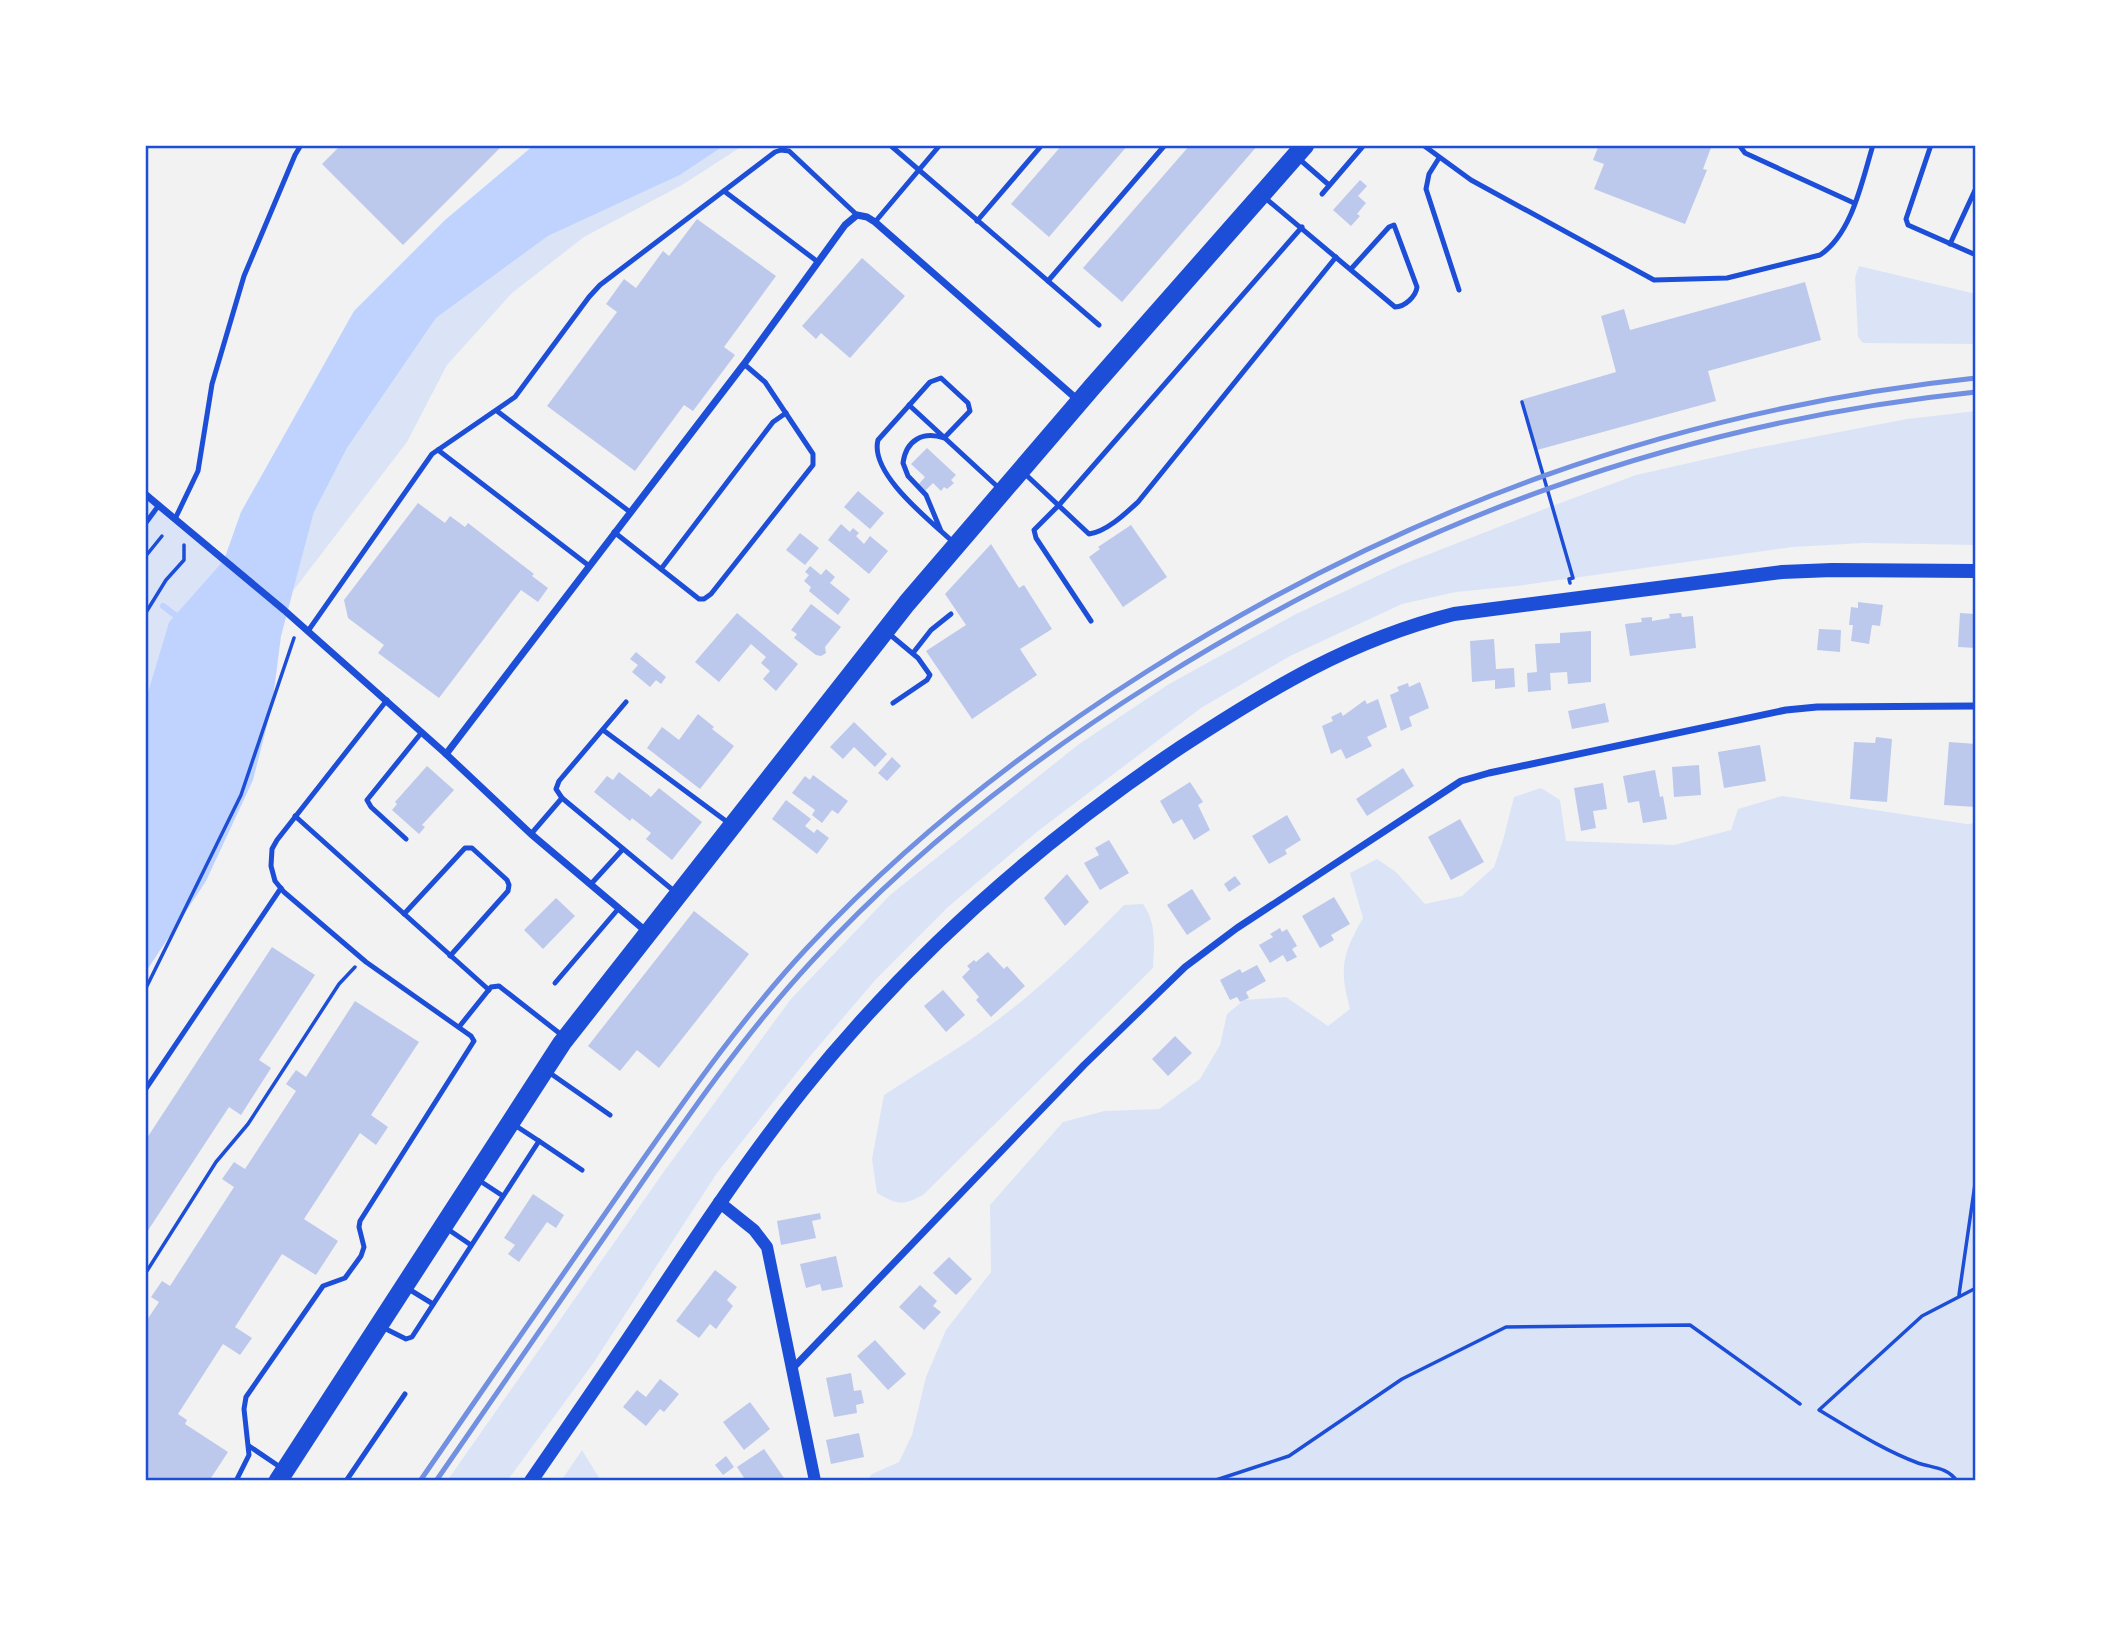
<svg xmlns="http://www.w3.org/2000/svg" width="2121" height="1626" viewBox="0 0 2121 1626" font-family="Figtree,sans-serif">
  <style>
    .green { fill: #dbe4f7 }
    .water { fill: #bfd3fe }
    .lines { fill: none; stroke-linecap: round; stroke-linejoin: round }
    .stream { stroke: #bfd3fe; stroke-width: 6 }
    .building { fill: #bdc9ec }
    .path { stroke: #1d4ed8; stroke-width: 3.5 }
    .service { stroke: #1d4ed8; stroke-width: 5 }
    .minor { stroke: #1d4ed8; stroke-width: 7 }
    .tertiary { stroke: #1d4ed8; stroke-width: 12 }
    .secondary { stroke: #1d4ed8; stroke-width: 14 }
    .trunk { stroke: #1d4ed8; stroke-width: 19 }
    .rail { stroke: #7290e2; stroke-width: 5 }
    .neatline { fill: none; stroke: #1d4ed8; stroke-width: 2.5 }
  </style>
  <rect width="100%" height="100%" fill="#f2f2f2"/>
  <!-- green -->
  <g class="green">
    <polygon points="725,145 744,145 682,185 584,237 512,293 447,365 407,442 293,591 314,512 347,448 436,318 548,236 680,175"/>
    <polygon points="1859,266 1976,294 1976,344 1863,343 1858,337 1855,277"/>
    <polygon points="1976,411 1976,545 1864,543 1792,547 1517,586 1456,592 1402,604 1290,656 1201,708 1038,831 948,907 877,978 806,1061 717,1173 594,1362 507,1481 447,1481 665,1170 791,999 890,895 1079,744 1169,684 1296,614 1401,565 1552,506 1636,475 1751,449 1907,419"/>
    <polygon points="145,494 224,560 169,622 145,702"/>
    <path d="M1541 788 1560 800 1566 841 1674 845 1731 830 1738 809 1782 796 1967 824 1976 823V1481H866L872 1474 899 1462 912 1435 926 1377 946 1330 991 1272 990 1205 1063 1122 1104 1111 1159 1109 1200 1079 1220 1045 1227 1014 1244 1000 1286 997 1328 1026 1350 1009C1339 968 1342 955 1363 918L1350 873 1377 859 1396 872 1425 904 1462 896 1494 867 1503 840 1514 797Z"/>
    <path d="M1143 904C1157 923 1154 946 1153 968L923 1195C902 1206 898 1205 877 1193L872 1159 884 1095C920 1071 958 1050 992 1024 1040 989 1082 948 1124 905Z"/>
    <polygon points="582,1450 601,1481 561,1481"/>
  </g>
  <!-- water -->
  <polygon class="water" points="534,145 725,145 680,175 548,236 436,318 347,448 314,512 281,636 272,706 253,780 206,881 145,973 145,702 169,622 224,560 241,512 354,311 445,220"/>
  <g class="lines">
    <!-- stream -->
    <polyline class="stream" points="163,606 175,615"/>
  </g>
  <!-- building -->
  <g class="building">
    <polygon points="341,145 503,145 403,245 322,164"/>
    <polygon points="1062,145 1128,145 1049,237 1011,204"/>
    <polygon points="1190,145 1258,145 1122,302 1083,268"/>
    <polygon points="1599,145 1712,145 1703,169 1707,170 1685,224 1594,189 1604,164 1593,160"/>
    <polygon points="1360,180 1367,186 1358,196 1366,203 1357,214 1360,216 1351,226 1333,210"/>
    <polygon points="697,219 776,276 724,347 735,355 693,411 684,405 635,471 547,406 617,312 606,304 624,279 636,288 663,251 669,256"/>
    <polygon points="862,258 905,296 850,358 821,333 816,339 802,326"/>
    <polygon points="1805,282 1821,340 1708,371 1716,401 1537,450 1524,402 1521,400 1616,372 1601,316 1624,309 1630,330"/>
    <polygon points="927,448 956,475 951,480 954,483 947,489 944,487 941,491 933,483 925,491 918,485 925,477 911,464"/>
    <polygon points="858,491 884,513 870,529 844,507"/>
    <polygon points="418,503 445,523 450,516 465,527 468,523 534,574 532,576 548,588 538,602 521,590 439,698 378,653 384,645 348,618 344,600"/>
    <polygon points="841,524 850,532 853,528 859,533 856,536 864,544 870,536 888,551 869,574 828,540"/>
    <polygon points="1131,525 1167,577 1123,607 1089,557 1100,549 1098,547"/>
    <polygon points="800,533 819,548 805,565 786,550"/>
    <polygon points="991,544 1019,588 1024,585 1052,629 1020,649 1037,675 972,719 926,651 966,625 945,594"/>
    <polygon points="810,566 821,575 826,569 835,577 830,583 850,599 838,615 809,591 811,587 804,581 809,575 805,572"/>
    <polygon points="1858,602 1883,605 1880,626 1872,625 1869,644 1851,641 1853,625 1849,625 1851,607 1858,608"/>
    <polygon points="811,604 841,627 825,647 826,653 821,656 816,655 794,638 797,634 791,630"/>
    <polygon points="737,613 798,664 776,691 763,679 770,671 761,663 766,657 751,644 719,682 695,662"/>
    <polygon points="1681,613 1682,617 1693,616 1696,648 1630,656 1625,624 1642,622 1641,618 1652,617 1652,621 1670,618 1669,614"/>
    <polygon points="1960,613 1976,614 1976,648 1958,647"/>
    <polygon points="1819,629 1841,630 1840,652 1817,650"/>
    <polygon points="1591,631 1591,682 1568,684 1567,672 1550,673 1551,690 1528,692 1527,673 1537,672 1535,644 1560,643 1560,633"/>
    <polygon points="1494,639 1496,669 1514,668 1515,687 1495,689 1495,680 1472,682 1470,641"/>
    <polygon points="636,652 666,677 661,684 656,680 650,687 632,672 638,665 630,659"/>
    <polygon points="1420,682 1429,708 1409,717 1412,726 1401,731 1390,695 1399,691 1397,687 1408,683 1409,687"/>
    <polygon points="1378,699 1387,727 1367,737 1372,746 1346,759 1341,749 1331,754 1322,726 1333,721 1331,717 1341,712 1343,716 1365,700 1367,704"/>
    <polygon points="1605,703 1609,722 1572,729 1568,711"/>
    <polygon points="698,714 714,727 712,729 734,746 700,789 647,748 662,727 679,740"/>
    <polygon points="854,722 887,754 875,767 854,747 843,759 830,747"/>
    <polygon points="1876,737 1892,739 1887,802 1850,799 1854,742 1875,743"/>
    <polygon points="1949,742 1976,744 1976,807 1944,805"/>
    <polygon points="1760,745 1766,781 1724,788 1718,752"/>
    <polygon points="892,757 901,766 887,781 878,773"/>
    <polygon points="1699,765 1701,795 1674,797 1672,767"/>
    <polygon points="427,766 454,790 422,825 425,827 419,834 392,810 397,804 395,802"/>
    <polygon points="1403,768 1414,786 1367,816 1356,799"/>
    <polygon points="1655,770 1660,797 1663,796 1667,819 1643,823 1639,801 1628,803 1623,776"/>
    <polygon points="619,772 651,797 659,788 702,822 672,860 646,839 651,833 632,818 630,821 594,792 607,776 613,780"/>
    <polygon points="813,775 848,801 838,814 832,810 822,823 812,815 815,810 792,793 805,776 810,780"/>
    <polygon points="1190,782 1203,802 1198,805 1210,830 1194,840 1182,819 1173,824 1160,801"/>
    <polygon points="1603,783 1607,809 1593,811 1596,828 1581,831 1574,788"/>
    <polygon points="786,800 811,819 805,826 814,833 817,829 829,838 817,854 772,819"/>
    <polygon points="1287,815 1301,840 1285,850 1287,854 1269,864 1252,836"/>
    <polygon points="1460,819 1484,862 1451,880 1428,837"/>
    <polygon points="1109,840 1129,873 1100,890 1084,863 1099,855 1095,848"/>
    <polygon points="1067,874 1089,902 1065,926 1044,898"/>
    <polygon points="1235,876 1241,884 1229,892 1224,884"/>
    <polygon points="1192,889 1211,919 1187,935 1167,905"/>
    <polygon points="1334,897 1350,924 1331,935 1334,940 1320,948 1302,916"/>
    <polygon points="556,898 575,916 543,949 524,930"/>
    <polygon points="694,911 749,954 659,1068 637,1050 620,1071 588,1046"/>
    <polygon points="1280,928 1282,932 1287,929 1297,946 1292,949 1297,957 1287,962 1283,955 1270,963 1259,945 1273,937 1270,934"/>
    <polygon points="272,947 315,975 259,1060 271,1068 241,1115 229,1107 145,1235 145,1141"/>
    <polygon points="988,952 1004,969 1007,966 1025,986 991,1017 976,1000 979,997 962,977 970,969 967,966 974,960 976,962"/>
    <polygon points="1257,965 1266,981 1246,992 1249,998 1240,1002 1237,997 1230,1000 1220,980 1240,969 1242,973"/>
    <polygon points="943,990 965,1015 946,1032 924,1006"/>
    <polygon points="355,1001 419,1042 371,1115 388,1127 376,1145 360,1133 304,1219 338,1241 316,1275 282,1254 235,1327 252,1338 240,1355 223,1344 178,1414 187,1420 185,1424 228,1452 209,1481 145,1481 145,1323 159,1302 151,1297 162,1281 170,1286 234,1187 222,1179 234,1162 245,1169 296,1091 286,1084 296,1070 306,1077"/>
    <polygon points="1175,1036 1192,1053 1168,1076 1152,1059"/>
    <polygon points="533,1194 564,1215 556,1228 547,1222 519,1262 508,1254 515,1245 504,1238"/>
    <polygon points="820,1213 821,1219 812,1221 816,1238 781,1245 777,1221"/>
    <polygon points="836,1256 843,1287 822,1291 820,1284 806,1288 800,1264"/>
    <polygon points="949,1257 972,1279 956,1295 933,1273"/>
    <polygon points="715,1270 737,1287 727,1300 733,1306 716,1329 710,1324 699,1338 676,1321"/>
    <polygon points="920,1285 937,1301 933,1306 941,1312 924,1330 899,1307"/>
    <polygon points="875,1340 906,1374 888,1390 857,1356"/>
    <polygon points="851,1373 854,1391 861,1390 864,1403 856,1405 857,1413 834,1417 826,1378"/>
    <polygon points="660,1379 679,1394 664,1412 660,1409 646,1426 623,1407 637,1390 646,1397"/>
    <polygon points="750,1402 770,1429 744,1450 723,1422"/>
    <polygon points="859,1433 864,1457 831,1464 826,1440"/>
    <polygon points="764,1449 784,1478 780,1481 746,1481 737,1467"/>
    <polygon points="726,1456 734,1467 723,1475 715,1465"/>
  </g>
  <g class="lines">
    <!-- path -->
    <g class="path">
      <polyline points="1522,402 1573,578 1569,579 1570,583"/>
      <polyline points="145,557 162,536"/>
      <polyline points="145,614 166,580 184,560 184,545"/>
      <polyline points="145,990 241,795 294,638"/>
      <polyline points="145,1274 216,1162 248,1124 339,984 355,967"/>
      <polyline points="1959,1295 1976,1177"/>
      <polyline points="1213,1481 1289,1456 1402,1379 1506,1327 1690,1325 1800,1404"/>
      <path d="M1957 1481C1947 1467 1933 1468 1918 1463 1883 1450 1851 1429 1819 1410L1922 1316 1976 1288"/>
    </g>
    <!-- service -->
    <g class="service">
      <polyline points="890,145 1099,325"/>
      <path d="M1423 145 1471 180 1654 280 1727 278 1820 255C1852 234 1862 181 1873 145"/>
      <polyline points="1739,145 1745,153 1854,203"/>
      <polyline points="1931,145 1906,219 1908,225 1976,255"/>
      <polyline points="1298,158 1329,185"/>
      <polyline points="1439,158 1429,174 1426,189 1459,290"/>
      <polyline points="724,191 818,262"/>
      <polyline points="1322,194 1364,145"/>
      <path d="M1264 197 1395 307C1405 307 1416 296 1417 287L1394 225 1389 227 1351 269"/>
      <polyline points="977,221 1042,145"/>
      <polyline points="875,222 940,145"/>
      <polyline points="1950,244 1976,188"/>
      <polyline points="1048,281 1165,145"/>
      <polyline points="909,405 1000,489"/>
      <polyline points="497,411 630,512"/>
      <polyline points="438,450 588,565"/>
      <path d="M1023 472 1089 534C1106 532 1125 514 1138 502L1336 257"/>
      <polyline points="175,519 198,471 212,384 244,276 295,155 301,145"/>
      <polyline points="145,524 159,505"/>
      <path d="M941 531 926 495 908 476 903 463C906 440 923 431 944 438L970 411 968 403 941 378 930 382 878 440C869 474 932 522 954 543"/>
      <polyline points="614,532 699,599 704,599 711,594 813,465 813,454 765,382 744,364"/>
      <polyline points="661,569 773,422 786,413"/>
      <polyline points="1091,621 1036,538 1034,530 1059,505 1302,227"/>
      <polyline points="308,631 432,454 515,397 589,297 600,285 775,152 781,150 789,151 857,215"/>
      <polyline points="888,633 918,658 930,675 927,680 893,703"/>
      <polyline points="913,653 931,630 951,614"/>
      <polyline points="603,730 730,824"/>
      <polyline points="562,798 556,789 559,781 626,702"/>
      <polyline points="295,816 489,990"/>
      <polyline points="531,834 562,798 674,891"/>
      <polyline points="406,839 371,807 367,800 422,732"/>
      <polyline points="591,884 623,849"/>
      <polyline points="404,914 465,848 472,848 507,880 509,885 508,891 450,956"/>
      <polyline points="555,983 619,908"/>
      <polyline points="459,1027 491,987 499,986 563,1036"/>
      <polyline points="547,1071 610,1115"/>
      <polyline points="145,1090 281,888"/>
      <polyline points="539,1141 582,1170"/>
      <polyline points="477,1179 503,1196"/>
      <polyline points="446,1228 471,1245"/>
      <polyline points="407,1288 433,1304"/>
      <polyline points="382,1327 406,1339 412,1337 539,1141 513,1124"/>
      <polyline points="249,1446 283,1469"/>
      <polyline points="236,1481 249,1455 244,1409 246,1397 323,1286 345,1278 361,1256 364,1247 359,1227 360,1221 474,1041 471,1036 366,962 284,892 275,881 271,866 272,849 277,840 387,700"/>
      <polyline points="346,1481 405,1394"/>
    </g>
    <!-- minor -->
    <g class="minor">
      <polyline points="145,146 146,145"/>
      <polyline points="145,494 284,610 446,754 531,834 648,933"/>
      <polyline points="446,754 744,364 845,225 857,215 867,217 875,222 1079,401"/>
      <polyline points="793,1368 1084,1065 1185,967 1237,928 1461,781 1489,773 1786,710 1817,707 1976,706"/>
    </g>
    <!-- tertiary -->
    <polyline class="tertiary" points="719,1202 754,1230 767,1247 815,1481"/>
    <!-- secondary -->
    <path class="secondary" d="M531 1481C568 1427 605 1374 641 1320 693 1242 744 1164 802 1091 909 957 1039 842 1181 747 1270 689 1350 640 1454 614L1782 572 1832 570 1976 571"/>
    <!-- trunk -->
    <polyline class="trunk" points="278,1481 562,1043 907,603 1093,386 1305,145"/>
    <!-- rail -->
    <g class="rail">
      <path d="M420 1481C488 1382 556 1284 625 1185 682 1104 739 1021 807 948 907 841 1023 750 1146 672 1403 509 1673 410 1976 378"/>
      <path d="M436 1481C498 1391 560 1302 621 1213 681 1126 740 1039 812 961 911 853 1031 760 1155 682 1409 522 1676 423 1976 392"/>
    </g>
  </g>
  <!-- border -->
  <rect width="2121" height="1626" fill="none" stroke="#ffffff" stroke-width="294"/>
  <rect x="147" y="147" width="1827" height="1332" class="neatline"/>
</svg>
